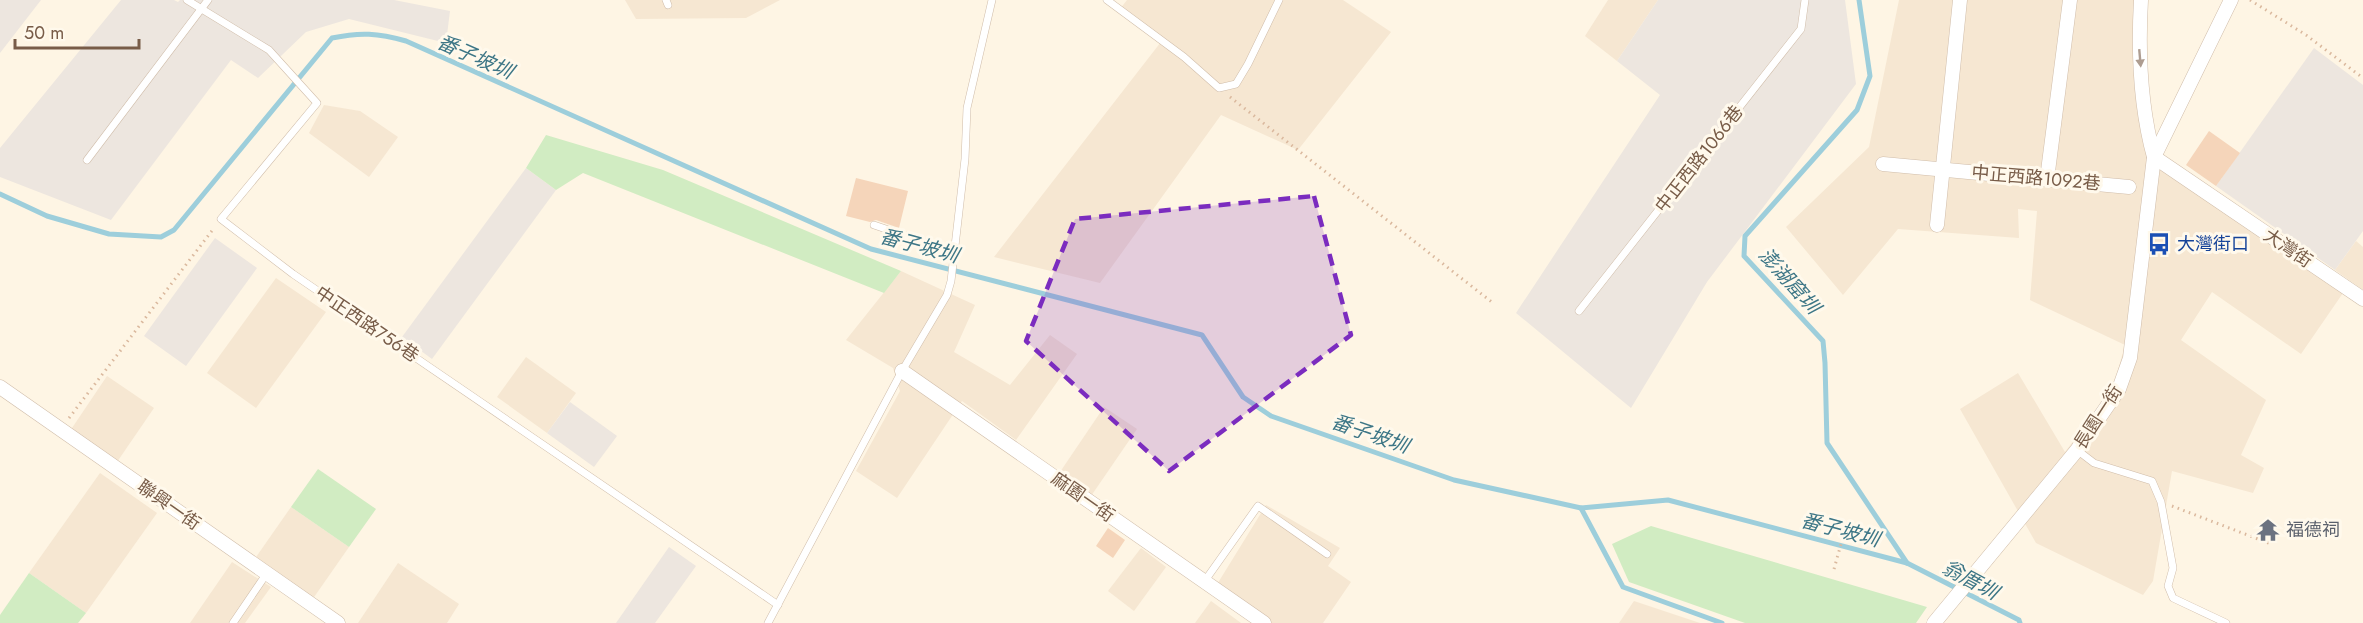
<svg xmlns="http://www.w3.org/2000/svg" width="2363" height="623" viewBox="0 0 2363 623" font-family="Jost,'Noto Sans TC',sans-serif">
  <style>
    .residential { fill: #f6e7d2 }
    .industrial { fill: #ede6df }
    .green { fill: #d1ecc2 }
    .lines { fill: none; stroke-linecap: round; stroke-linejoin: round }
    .stream { stroke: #9dcedb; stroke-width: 5 }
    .building { fill: #f5d5ba }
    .service-casing { stroke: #d0bdaa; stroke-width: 8 }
    .minor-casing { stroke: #d0bdaa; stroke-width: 15 }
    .path { stroke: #dab89d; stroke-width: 3; stroke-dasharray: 1.5 4.5; stroke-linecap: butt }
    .service { stroke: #fff; stroke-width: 7 }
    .minor { stroke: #fff; stroke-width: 14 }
    .oneway { fill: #ae9d91 }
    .marked { fill: #7b2cbf; fill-opacity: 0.2; stroke: #7b2cbf; stroke-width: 4.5; stroke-dasharray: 12 8; stroke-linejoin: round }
    .labels { text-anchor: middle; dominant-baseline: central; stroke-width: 6; stroke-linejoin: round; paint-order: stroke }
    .street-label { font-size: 18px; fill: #785c48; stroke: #fff9ec }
    .transit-label { font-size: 18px; fill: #164399; stroke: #fff9ec; text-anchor: start }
    .worship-label { font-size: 18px; fill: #5b616d; stroke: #fff9ec; text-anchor: start }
    .water-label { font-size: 20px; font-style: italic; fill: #3d7686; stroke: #fff9ec }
  </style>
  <rect width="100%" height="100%" fill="#fef5e4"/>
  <!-- residential -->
  <g class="residential">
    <polygon points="625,0 780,0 746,18 636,19"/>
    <polygon points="1127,0 1343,0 1391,32 1298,150 1221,115 1100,283 994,257 1164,38 1120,9"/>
    <polygon points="1608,0 1658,0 1617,61 1585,36"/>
    <polygon points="1899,0 2139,0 2138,76 2147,161 2343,293 2301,354 2212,292 2181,340 2266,400 2241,455 2264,468 2253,493 2172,471 2153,581 2143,595 2036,543 1960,409 2018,373 2065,452 2113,388 2125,345 2030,300 2037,211 2018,209 2019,238 1898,229 1843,295 1786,227 1869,147"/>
    <polygon points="324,105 360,111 398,137 369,177 309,133"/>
    <polygon points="2356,241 2363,247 2363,290 2335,270"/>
    <polygon points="901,271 975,305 954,352 1010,385 1050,335 1077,354 1016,440 962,401 897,498 856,471 900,391 893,368 846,340"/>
    <polygon points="276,278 326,312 256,408 207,373"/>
    <polygon points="526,357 576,393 547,433 497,397"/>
    <polygon points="107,376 154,408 117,462 70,431"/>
    <polygon points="1104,407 1137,429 1091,496 1058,475"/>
    <polygon points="100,473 157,513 86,613 29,573"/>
    <polygon points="1266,505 1340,548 1328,566 1351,582 1323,623 1270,623 1216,586"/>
    <polygon points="291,507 349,547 312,600 254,560"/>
    <polygon points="1141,548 1166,567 1134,611 1108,591"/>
    <polygon points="232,562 271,587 245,623 190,623"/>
    <polygon points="398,563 459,604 447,623 358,623"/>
    <polygon points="1211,601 1241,623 1195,623"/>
    <polygon points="1634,601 1700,623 1619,623"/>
  </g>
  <!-- industrial -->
  <g class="industrial">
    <polygon points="0,0 41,0 0,53"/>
    <polygon points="121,0 174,0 178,2 180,0 394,0 450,11 446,43 349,19 306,32 258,78 231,60 111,220 0,177 0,148"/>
    <polygon points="1658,0 1845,0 1856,84 1707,282 1631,408 1516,313 1660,95 1617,61"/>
    <polygon points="2314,48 2363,85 2363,231 2335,270 2216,186"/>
    <polygon points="526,168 556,190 432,359 402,337"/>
    <polygon points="215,238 257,268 186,366 144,336"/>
    <polygon points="570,402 617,436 594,467 547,433"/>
    <polygon points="669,547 696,566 655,623 616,623"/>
  </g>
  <!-- green -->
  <g class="green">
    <polygon points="546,135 663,170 901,271 884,293 583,173 556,190 526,168"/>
    <polygon points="318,469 376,509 349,547 291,507"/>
    <polygon points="1651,526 1927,607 1916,623 1745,623 1629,582 1612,544"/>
    <polygon points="29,573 86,613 78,623 0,623 0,615"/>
  </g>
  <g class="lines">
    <!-- stream -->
    <g class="stream">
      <polyline points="1859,0 1870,76 1857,110 1745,236 1744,256 1823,341 1825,363 1827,443 1907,563"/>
      <path d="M0 194 47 216 109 234 161 237 174 230 332 38C360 32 378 33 406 41L871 249 1202 335 1243 397 1271 416 1454 480 1581 508 1668 500 1907 563 2019 620 2020 623"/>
      <polyline points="1581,508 1623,587 1722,623"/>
    </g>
  </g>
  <!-- building -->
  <g class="building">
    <polygon points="2209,131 2240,153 2216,186 2186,165"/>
    <polygon points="856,178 908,191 899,228 876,220 870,222 846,216"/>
    <polygon points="1108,528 1125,540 1113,558 1096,546"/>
  </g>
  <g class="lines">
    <!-- service casing -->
    <g class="service-casing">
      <g id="service">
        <polyline points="187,0 269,50 317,103 221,219 293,274 778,605"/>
        <polyline points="666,0 668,5"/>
        <polyline points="1107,0 1184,57 1219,88 1236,84 1248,64 1279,0"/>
        <polyline points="87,160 208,0"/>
        <polyline points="874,225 953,252"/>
        <polyline points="1579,311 1801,29 1805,0"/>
        <polyline points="2077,450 2094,463 2152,481 2161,502 2173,568 2168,586 2173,598 2226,623"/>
        <polyline points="1204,582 1258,506 1327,554"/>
        <polyline points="233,623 267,573"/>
        <polyline points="768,623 902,371 947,295 951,281 965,159 967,108 992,0"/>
      </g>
    </g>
    <!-- minor casing -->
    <g class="minor-casing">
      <g id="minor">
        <path d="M2141 0C2138 52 2140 106 2154 157"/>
        <polyline points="2154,157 2363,299"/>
        <polyline points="1883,164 2129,187"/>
        <polyline points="2047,179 2070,0"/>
        <polyline points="1937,225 1960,0"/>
        <polyline points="902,371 1264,623"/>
        <polyline points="0,387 338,623"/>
        <polyline points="1934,623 2077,450 2119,389 2130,358 2154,157 2231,0"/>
      </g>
    </g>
    <!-- path -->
    <g class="path">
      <polyline points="2250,0 2306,35 2363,78"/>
      <polyline points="1230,97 1493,303"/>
      <polyline points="69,418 214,228"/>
      <polyline points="2172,506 2271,544"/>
      <polyline points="1834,569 1843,537"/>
    </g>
    <!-- service -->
    <use href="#service" class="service"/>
    <!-- minor -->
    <use href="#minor" class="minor"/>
  </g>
  <!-- one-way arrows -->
  <defs><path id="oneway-solid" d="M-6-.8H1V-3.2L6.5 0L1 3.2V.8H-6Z" transform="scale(1.5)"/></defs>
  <use class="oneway" href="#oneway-solid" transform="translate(2140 58) rotate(85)"/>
  <!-- marked area -->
  <path class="marked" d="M1314 196 1351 335 1169 471 1026 341 1075 219Z"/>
  <!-- icons -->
  <defs>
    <g id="bus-bare" transform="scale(1.8)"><path d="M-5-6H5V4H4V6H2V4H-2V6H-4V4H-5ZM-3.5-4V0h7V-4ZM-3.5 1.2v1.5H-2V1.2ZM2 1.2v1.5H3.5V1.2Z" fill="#1a4fb4" stroke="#fff9ec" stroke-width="2.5" paint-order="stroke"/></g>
    <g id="temple-bare" transform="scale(1.8)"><path d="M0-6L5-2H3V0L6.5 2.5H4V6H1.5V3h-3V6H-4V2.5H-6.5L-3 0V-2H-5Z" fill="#6b7280" stroke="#fff9ec" stroke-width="2.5" paint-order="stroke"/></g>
  </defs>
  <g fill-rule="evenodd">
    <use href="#bus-bare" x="2159" y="244"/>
    <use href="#temple-bare" x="2268" y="530"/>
  </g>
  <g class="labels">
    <!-- street labels -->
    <g class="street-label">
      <text transform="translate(1699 159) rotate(-52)">中正西路1066巷</text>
      <text transform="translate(2036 178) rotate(5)">中正西路1092巷</text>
      <text transform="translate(2288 248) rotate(34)">大灣街</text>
      <text transform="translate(367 324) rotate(34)">中正西路756巷</text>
      <text transform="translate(2098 417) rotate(-57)">長園一街</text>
      <text transform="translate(1083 497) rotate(35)">麻園一街</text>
      <text transform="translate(169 505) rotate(35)">聯興一街</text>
    </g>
    <!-- transit labels -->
    <g class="transit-label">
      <text x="2177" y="244">大灣街口</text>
    </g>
    <!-- worship labels -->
    <g class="worship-label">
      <text x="2286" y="530">福德祠</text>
    </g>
    <!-- water labels -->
    <g class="water-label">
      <text transform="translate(475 57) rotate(24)">番子坡圳</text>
      <text transform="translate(919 246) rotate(15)">番子坡圳</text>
      <text transform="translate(1789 281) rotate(48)">澎湖窟圳</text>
      <text transform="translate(1370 434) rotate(19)">番子坡圳</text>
      <text transform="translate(1840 530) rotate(15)">番子坡圳</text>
      <text transform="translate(1970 580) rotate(28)">翁厝圳</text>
    </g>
  </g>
  <!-- scale -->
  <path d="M15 39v9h124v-9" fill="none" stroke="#785c48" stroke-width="3"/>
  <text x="24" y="39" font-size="18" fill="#785c48" stroke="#fff9ec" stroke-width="4.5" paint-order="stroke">50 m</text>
</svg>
